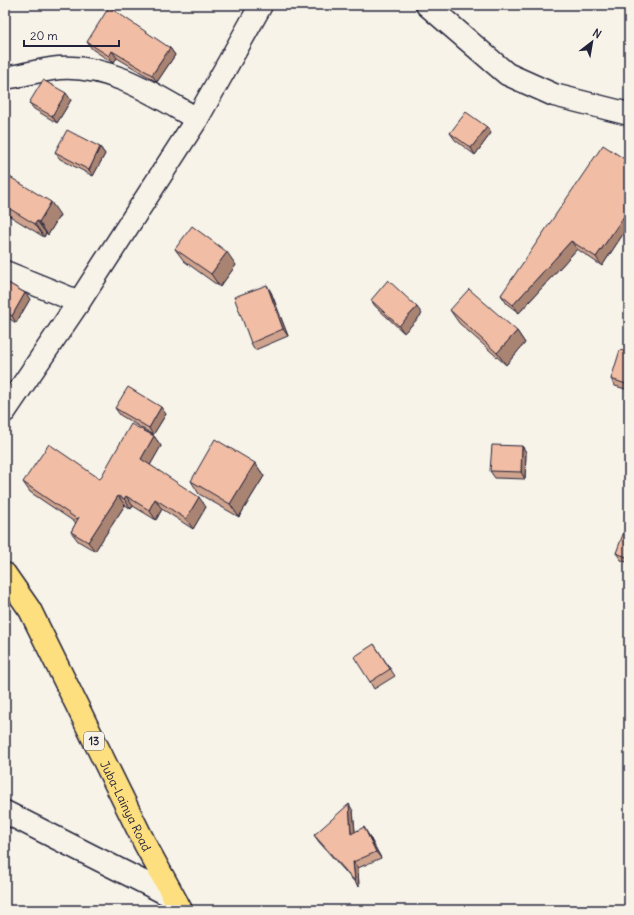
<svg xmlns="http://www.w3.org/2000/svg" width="634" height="915" viewBox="0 0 634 915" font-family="Delius,sans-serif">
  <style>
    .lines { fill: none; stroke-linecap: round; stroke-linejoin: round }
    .minor-casing { stroke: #22223b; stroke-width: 25 }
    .major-casing { stroke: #22223b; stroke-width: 25 }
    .minor { stroke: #f7f3e8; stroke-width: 22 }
    .major { stroke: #fddf80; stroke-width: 22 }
    .wall { fill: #cfa38d; stroke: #22223b }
    .shaded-wall { fill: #a98473; stroke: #22223b }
    .building { fill: #f1bda4; stroke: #22223b }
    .labels { text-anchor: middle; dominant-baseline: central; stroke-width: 3; stroke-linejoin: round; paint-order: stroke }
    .shield { fill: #f7f3e8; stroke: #62616f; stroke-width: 1 }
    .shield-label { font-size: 11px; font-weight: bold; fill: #22223b }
    .street-label { font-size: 12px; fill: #22223b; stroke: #f7f3e8 }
  </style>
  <rect width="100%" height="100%" fill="#f7f3e8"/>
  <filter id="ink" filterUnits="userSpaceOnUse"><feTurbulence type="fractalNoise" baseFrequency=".025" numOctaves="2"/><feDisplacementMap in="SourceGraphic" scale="8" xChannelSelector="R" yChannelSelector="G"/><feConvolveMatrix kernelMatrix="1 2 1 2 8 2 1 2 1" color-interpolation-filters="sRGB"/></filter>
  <g filter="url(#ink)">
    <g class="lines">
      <!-- minor casing -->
      <g class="minor-casing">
        <g id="minor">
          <polyline points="427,5 507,74 554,95 629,114"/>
          <path d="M5 78C23 75 41 70 59 68 110 64 155 95 197 119"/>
          <polyline points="5,272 79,302"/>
          <polyline points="5,411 79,302 197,119 261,5"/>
          <polyline points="5,812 173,897"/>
        </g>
      </g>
      <!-- major casing -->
      <g class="major-casing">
        <g id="major">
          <path id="s1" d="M5 574 30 610 145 844 181 910"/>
        </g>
      </g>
      <!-- minor -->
      <use href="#minor" class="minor"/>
      <!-- major -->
      <use href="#major" class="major"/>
    </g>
    <!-- wall -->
    <g class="wall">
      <polygon points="87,42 170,48 175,55 157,82 117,58 113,63 92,49"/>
      <polygon points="71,100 57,123 34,109 29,103"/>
      <polygon points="450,133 491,133 475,155 455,140"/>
      <polygon points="100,147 105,154 93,176 60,159 55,152"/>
      <polygon points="626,160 629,164 629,225 602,266 577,249 519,313 507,304 501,295"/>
      <polygon points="5,174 60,215 48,235 46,233 44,237 5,213"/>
      <polygon points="175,249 236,265 220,287 184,261"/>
      <polygon points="5,281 25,293 30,299 16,323 5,316"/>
      <polygon points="271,292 288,336 255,350 251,343"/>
      <polygon points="371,300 422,314 404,333 375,306"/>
      <polygon points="450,310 517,331 525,343 506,365 459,323"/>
      <polygon points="629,353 629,390 615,386 611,379"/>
      <polygon points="115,408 166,414 153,435 120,415"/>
      <polygon points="154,436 161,446 150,465 206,507 193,529 162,509 156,520 133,506 131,509 125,505 95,551 78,541 71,532 76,523 30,492 23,482 100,479"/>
      <polygon points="522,446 526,452 525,479 495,478 490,471"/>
      <polygon points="255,463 264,476 239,517 199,494 191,481"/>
      <polygon points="629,531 629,563 621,560 616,553"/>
      <polygon points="374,644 395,676 374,689 370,682"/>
      <polygon points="353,811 355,832 368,834 381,858 358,868 359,887 319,842 314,835"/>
    </g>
    <!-- shaded-wall -->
    <g class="shaded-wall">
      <polygon points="170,48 175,55 157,82 152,75"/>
      <polygon points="112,51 117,58 113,63 109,56"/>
      <polygon points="66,93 71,100 57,123 52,116"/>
      <polygon points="487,127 491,133 475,155 471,148"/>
      <polygon points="100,147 105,154 93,176 89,170"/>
      <polygon points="626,160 629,164 629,172 623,164"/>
      <polygon points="51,202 60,215 48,235 39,222"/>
      <polygon points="629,209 629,225 602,266 596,257"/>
      <polygon points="37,221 46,233 44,237 35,224"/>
      <polygon points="571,241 577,249 519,313 513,305"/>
      <polygon points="227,252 236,265 220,287 211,274"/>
      <polygon points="267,285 271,292 288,336 283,329"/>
      <polygon points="25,293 30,299 16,323 12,316"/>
      <polygon points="417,307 422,314 404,333 399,326"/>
      <polygon points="517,331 525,343 506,365 497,353"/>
      <polygon points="161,407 166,414 153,435 149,428"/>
      <polygon points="154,436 161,446 148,469 141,459"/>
      <polygon points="522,446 526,452 525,479 521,472"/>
      <polygon points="255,463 264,476 239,517 230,504"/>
      <polygon points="118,496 125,505 95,551 88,542"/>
      <polygon points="126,496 133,506 131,509 124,499"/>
      <polygon points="199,497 206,507 193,529 186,519"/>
      <polygon points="155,499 162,509 156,520 149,510"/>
      <polygon points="349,804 353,811 356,841 351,834"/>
      <polygon points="364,827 368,834 381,858 376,852"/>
      <polygon points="353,862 358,868 359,887 355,881"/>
    </g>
    <!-- building -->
    <g class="building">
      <polygon points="109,7 170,48 152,75 112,51 109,56 87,42"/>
      <polygon points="43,80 66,93 52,116 29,103"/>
      <polygon points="466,112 487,127 471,148 450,133"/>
      <polygon points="67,130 100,147 89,170 55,152"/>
      <polygon points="603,145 626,160 623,164 629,169 629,209 596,257 571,241 513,305 501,295"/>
      <polygon points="5,174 51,202 39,222 37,221 35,224 5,206"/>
      <polygon points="192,226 227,252 211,274 175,249"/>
      <polygon points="388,280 417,307 399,326 371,300"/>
      <polygon points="5,281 25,293 12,316 5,312"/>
      <polygon points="267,285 283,329 251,343 234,297"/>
      <polygon points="469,289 517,331 497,353 450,310"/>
      <polygon points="620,350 629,353 629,385 611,379"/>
      <polygon points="128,387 161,407 149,428 115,408"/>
      <polygon points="131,424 154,436 141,459 199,497 186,519 155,499 149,510 126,496 124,499 118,496 88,542 71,532 79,517 77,519 23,482 49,444 100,479"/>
      <polygon points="215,439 255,463 230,504 191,481"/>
      <polygon points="492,445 522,446 521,472 490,471"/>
      <polygon points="625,529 629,531 629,558 616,553"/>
      <polygon points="374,644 390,669 370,682 354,657"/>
      <polygon points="349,804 351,834 364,827 376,852 353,862 355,881 314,835"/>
    </g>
  </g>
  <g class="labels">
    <!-- shield labels -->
    <rect class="shield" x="84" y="732" width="20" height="18" rx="3"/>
    <g class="shield-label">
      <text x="94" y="741">13</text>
    </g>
    <!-- street labels -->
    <g class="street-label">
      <text stroke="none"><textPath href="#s1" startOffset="262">Juba-Lainya Road</textPath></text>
    </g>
  </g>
  <!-- margin -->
  <rect width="634" height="915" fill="none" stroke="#f7f3e8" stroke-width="20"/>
  <rect x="10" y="10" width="614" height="895" fill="none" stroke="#22223b" stroke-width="1.5" filter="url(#ink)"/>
  <!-- north arrow -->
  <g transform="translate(592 42) rotate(31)" stroke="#f7f3e8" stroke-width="3" paint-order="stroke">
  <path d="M0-3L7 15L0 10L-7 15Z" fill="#22223b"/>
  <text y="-6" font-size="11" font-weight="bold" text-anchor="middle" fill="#22223b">N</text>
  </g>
  <!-- scale -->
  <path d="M24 40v6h95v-6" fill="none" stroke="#22223b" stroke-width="2"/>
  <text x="30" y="40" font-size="12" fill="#22223b" stroke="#f7f3e8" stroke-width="3" paint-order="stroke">20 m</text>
</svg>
